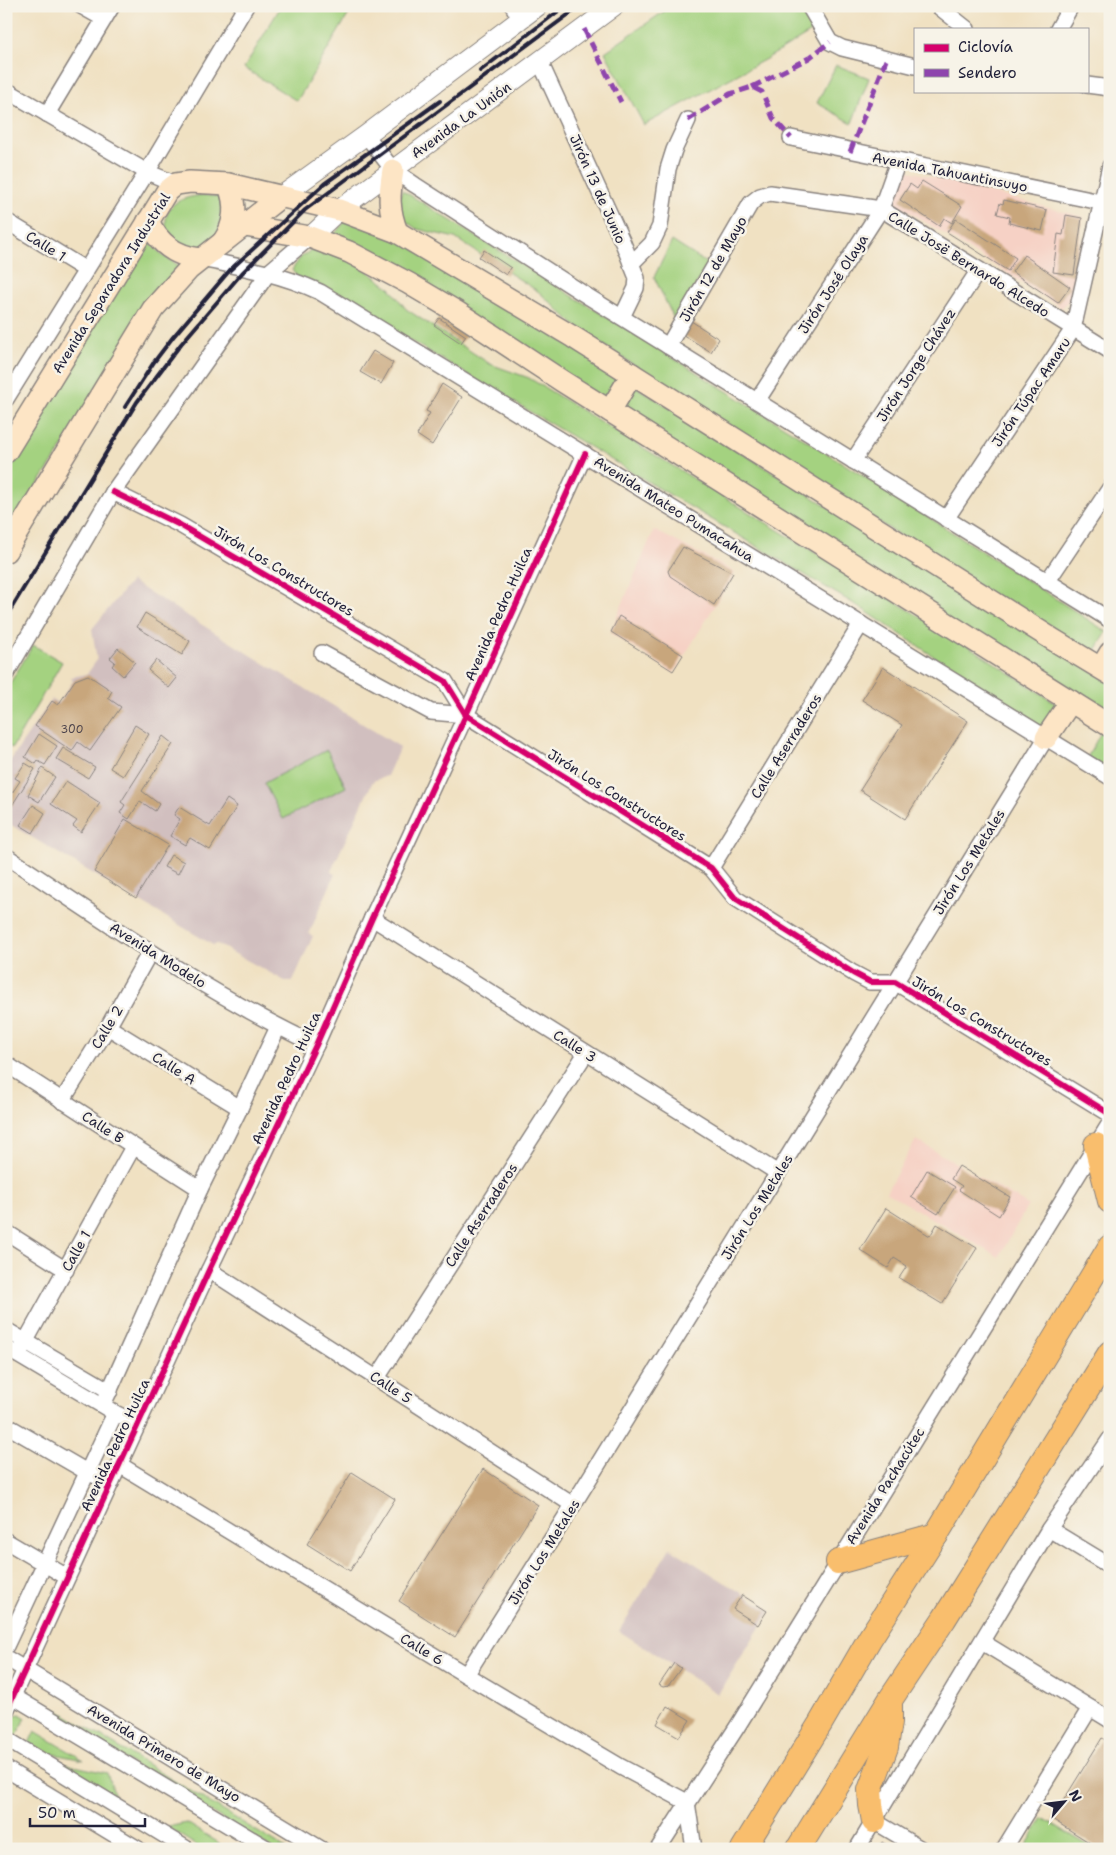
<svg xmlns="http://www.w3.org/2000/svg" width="1116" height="1855" viewBox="0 0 1116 1855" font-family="'Shantell Sans',sans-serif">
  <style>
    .built { fill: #f6d1c5 }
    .industrial { fill: #d1bfbf }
    .green { fill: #a4d280; stroke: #637a5e }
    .building { fill: #c8a67b }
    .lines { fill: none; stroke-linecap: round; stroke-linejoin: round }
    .minor-casing { stroke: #89827e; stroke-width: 18 }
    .tertiary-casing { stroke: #89827e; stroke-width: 21 }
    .secondary-casing { stroke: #89827e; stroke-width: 24 }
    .primary-casing { stroke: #89827e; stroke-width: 26 }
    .minor { stroke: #fff; stroke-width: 15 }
    .tertiary { stroke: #fff; stroke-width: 19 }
    .secondary { stroke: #fde5c5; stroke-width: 21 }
    .primary { stroke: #f9be6d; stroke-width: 24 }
    .rail { stroke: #22223b; stroke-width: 4 }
    .quiet { stroke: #8e44ad; stroke-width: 5; stroke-dasharray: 10 5; stroke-linecap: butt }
    .cycleway-casing { stroke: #f7f3e8; stroke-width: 9 }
    .cycleway { stroke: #d6006c; stroke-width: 6 }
    .labels { text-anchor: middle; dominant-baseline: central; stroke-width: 5; stroke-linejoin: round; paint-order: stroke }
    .number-label { font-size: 11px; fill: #4c434b }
    .street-label { font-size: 14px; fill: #22223b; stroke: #f7f3e8 }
  </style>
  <rect width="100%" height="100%" fill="#f7f3e8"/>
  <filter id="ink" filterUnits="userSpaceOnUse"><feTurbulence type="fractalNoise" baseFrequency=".02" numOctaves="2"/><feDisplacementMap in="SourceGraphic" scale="10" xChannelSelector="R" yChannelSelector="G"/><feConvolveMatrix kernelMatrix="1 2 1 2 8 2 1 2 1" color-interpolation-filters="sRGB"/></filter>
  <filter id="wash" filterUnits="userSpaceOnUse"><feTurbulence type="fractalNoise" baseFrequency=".0096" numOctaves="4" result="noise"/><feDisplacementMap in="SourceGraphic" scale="20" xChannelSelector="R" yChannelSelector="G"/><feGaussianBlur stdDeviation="1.12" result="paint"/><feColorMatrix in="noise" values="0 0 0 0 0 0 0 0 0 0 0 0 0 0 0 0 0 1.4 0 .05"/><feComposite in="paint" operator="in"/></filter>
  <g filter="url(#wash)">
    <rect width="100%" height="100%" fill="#f0e1c2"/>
    <!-- built -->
    <g class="built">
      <polygon points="902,169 1083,217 1073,295 1062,308 892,201"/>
      <polygon points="654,530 735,572 674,673 610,633"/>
      <polygon points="916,1140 1028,1205 999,1257 886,1192"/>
    </g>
    <!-- industrial -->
    <g class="industrial">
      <polygon points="131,581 400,747 387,776 373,781 331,871 335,874 309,934 313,936 293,981 285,981 217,944 213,945 6,822 6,767 52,699 58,703 73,681 71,678 72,677 87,674 97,660 92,629"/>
      <polygon points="670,1548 770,1611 718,1694 619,1631"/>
    </g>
    <!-- green -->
    <g class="green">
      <polygon points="281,6 353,7 297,101 244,68"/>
      <polygon points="672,6 804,6 818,28 766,59 644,125 605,52"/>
      <polygon points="836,65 869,78 852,123 817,103"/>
      <path d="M402 190C519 264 637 335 754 408 873 481 990 556 1107 632L1091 658 581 331 539 292 455 238 417 229 405 221 399 208 398 201Z"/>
      <path d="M203 195 222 197 227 210 214 241 192 252 167 233C161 205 178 198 203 195Z"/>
      <polygon points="352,213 363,217 1110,682 1110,724 333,236"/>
      <polygon points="147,239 163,256 183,268 6,532 6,469"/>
      <polygon points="672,241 708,264 675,321 654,277"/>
      <polygon points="311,250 349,257 390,288 406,309 490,364 529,378 981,654 1060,706 1045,730 861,608 325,290 298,278 292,270 300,258"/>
      <polygon points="33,645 62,662 12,748 6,745 6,690"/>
      <polygon points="1101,732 1110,737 1110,771 1087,758"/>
      <polygon points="327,750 346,787 283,819 264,783"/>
      <polygon points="38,1698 286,1849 272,1849 34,1704"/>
      <polygon points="20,1714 26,1718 14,1740 6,1734 16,1715"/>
      <polygon points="35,1731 84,1760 43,1752 29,1743"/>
      <polygon points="60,1763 107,1773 115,1796"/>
      <polygon points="1043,1818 1094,1849 1024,1849"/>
      <polygon points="187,1823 219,1843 221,1849 202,1849 167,1827"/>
    </g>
    <g id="blocks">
      <!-- building -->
      <g class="building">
        <polygon points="922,181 962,206 952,223 944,218 939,226 900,200 910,184 917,189"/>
        <polygon points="1004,200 1047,210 1042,231 1009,223 1010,217 997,214 1000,203 1003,204"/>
        <polygon points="1066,215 1082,218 1074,275 1053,272 1058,234 1063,235"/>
        <polygon points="956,219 1016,258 1008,271 947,232"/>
        <polygon points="484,250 511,268 506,275 479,257"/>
        <polygon points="1024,255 1070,287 1058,303 1012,272"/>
        <polygon points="439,318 466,336 461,343 434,325"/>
        <polygon points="688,319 719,339 711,352 680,333"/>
        <polygon points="373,351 393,363 381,384 360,372"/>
        <polygon points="442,384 462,397 432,445 417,435 430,413 426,411"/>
        <polygon points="683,547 733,573 714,605 670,576 668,571"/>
        <polygon points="145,613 190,641 182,655 137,627"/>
        <polygon points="619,616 683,655 673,671 611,632"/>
        <polygon points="118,648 135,662 123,676 112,666 115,662 110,658"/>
        <polygon points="156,660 177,678 169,688 148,670"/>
        <polygon points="883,667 968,721 905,819 860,790 902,725 862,700"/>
        <polygon points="88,675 112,691 108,698 121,707 90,751 78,742 72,751 35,726 52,701 58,705 75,680"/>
        <polygon points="135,725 149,734 123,776 110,768"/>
        <polygon points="39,734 57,746 45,765 38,761 36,764 25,757"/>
        <polygon points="163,736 173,744 142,791 159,804 155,811 140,801 129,819 120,813 125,805 121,802"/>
        <polygon points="63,748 95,767 88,778 56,759"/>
        <polygon points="25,763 35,769 6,815 6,790 12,793 20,781 15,778"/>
        <polygon points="42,768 55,777 39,802 28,795"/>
        <polygon points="66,781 100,803 81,832 73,826 77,821 51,804"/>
        <polygon points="227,799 237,806 210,850 190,838 185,845 170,836 180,819 174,815 179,807 210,826"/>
        <polygon points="33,805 45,813 33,833 20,825"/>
        <polygon points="125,819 168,845 136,898 94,872"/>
        <polygon points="171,855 184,862 178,874 164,867"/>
        <polygon points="959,1166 1010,1197 999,1216 959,1190 962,1186 951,1179"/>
        <polygon points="927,1170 955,1187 938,1214 911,1197"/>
        <polygon points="886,1208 930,1236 937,1224 977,1248 942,1304 899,1278 907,1266 894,1258 888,1268 860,1250"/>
        <polygon points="483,1469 538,1505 455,1637 399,1601"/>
        <polygon points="352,1472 395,1499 350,1571 307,1544"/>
        <polygon points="742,1595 767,1611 758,1625 733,1609"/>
        <polygon points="674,1663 681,1668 668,1686 663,1687 659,1685"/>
        <polygon points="667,1706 690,1720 679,1737 657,1724"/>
        <polygon points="1102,1738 1110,1743 1110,1849 1100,1849 1052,1819"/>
        <polygon points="882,1842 893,1849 878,1849"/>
      </g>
    </g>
  </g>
  <g filter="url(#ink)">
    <use href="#blocks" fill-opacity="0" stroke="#89827e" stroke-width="1"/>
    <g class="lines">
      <!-- minor casing -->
      <g class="minor-casing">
        <g id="minor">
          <polyline points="81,6 104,19"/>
          <polyline points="513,6 520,19"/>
          <polyline points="809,6 830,42 842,48 915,66"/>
          <polyline points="938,6 967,29"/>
          <polyline points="1058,29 1071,6"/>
          <polyline points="540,62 623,243 637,278 636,288 622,317"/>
          <polyline points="1087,85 1110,88"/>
          <polyline points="6,90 147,172 176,184"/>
          <polyline points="47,114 112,6"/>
          <polyline points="366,135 393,170 415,185 584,294 1110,620"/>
          <polyline points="791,138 1110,204"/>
          <polyline points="6,221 86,270"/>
          <path d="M200 259C242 267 281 274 320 292L1110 777"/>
          <polyline points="631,264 652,243 660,226 668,169 674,150 688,120"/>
          <polyline points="668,346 751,203 760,196 770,193 881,209 1110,351"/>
          <polyline points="6,399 147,172 246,6"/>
          <polyline points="757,401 881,209 898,161"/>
          <polyline points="853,461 979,270"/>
          <polyline points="113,492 180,525 445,681 466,715 711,868 735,898 853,973 870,982 895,982 1110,1114"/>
          <polyline points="946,519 1073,329 1110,166"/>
          <polyline points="1047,582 1110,488"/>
          <polyline points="322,653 431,712 466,715"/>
          <polyline points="6,674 113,492 269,272 310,237"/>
          <path d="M6 856C107 923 206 993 316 1045"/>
          <polyline points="711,868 861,624"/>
          <polyline points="372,918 778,1173"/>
          <polyline points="108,1027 240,1108"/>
          <polyline points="6,1064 200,1189"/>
          <polyline points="62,1101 108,1027 150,952"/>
          <polyline points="6,1232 66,1270"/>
          <polyline points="209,1270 573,1505"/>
          <polyline points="6,1330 110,1391"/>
          <polyline points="6,1348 115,1413 138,1424"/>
          <polyline points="18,1355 133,1147"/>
          <polyline points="377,1378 586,1053"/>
          <polyline points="103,1405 200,1189 240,1108 278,1027"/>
          <polyline points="6,1425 87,1472 111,1483"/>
          <polyline points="120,1465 466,1675 621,1767 687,1802 694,1849"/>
          <polyline points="1049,1529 1110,1566"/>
          <polyline points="6,1541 67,1577"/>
          <polyline points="982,1642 1110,1720"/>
          <polyline points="6,1646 115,1413"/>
          <polyline points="6,1658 321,1849"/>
          <polyline points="466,1675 573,1505 1046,738"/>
          <polyline points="6,1692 268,1849"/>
          <polyline points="6,1711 209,1270 316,1045 372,918 466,715 585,454"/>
          <polyline points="6,1739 187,1849"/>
          <polyline points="6,1769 138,1849"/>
          <polyline points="874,1821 921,1849"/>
          <polyline points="658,1849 737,1727 1110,1123"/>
          <polyline points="857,1849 1049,1529 1110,1439"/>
          <polyline points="1004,1849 1090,1708"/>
        </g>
      </g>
      <!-- tertiary casing -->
      <g class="tertiary-casing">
        <g id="tertiary">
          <polyline points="280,197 366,135 538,6"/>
          <polyline points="310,237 339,210 614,6"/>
        </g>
      </g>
      <!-- secondary casing -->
      <g class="secondary-casing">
        <g id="secondary">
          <path d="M393 170C389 195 388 208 397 232"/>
          <path d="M148 221C159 244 175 256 200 259"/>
          <polyline points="245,226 310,237 349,252 408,283 457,312 562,381 1110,726"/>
          <path d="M223 242C236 223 237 204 228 184"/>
          <polyline points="610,411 632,374"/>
          <polyline points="6,452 167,191 176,184 190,182 228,184 339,210 397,232 573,337 1052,639 1110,674"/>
          <polyline points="6,551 153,309 189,269 280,197"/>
          <polyline points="1101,668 1110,653"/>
          <polyline points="1046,738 1071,701"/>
        </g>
      </g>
      <!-- primary casing -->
      <g class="primary-casing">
        <g id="primary">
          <polyline points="1096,1145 1110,1201"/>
          <polyline points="838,1562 936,1535"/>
          <polyline points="874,1821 871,1805 870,1790 886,1747 890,1722 890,1704"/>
          <polyline points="743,1849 820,1724 870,1638 936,1535 1110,1247"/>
          <polyline points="798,1849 890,1700 944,1619 1110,1353"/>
        </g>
      </g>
      <!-- minor -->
      <use href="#minor" class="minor"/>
      <!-- tertiary -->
      <use href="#tertiary" class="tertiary"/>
      <!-- secondary -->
      <use href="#secondary" class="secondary"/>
      <!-- primary -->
      <use href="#primary" class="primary"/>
      <!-- rail -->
      <g class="rail">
        <polyline points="480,71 565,6"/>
        <polyline points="125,407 154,362 173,337 230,270 324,184 440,101"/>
        <polyline points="6,617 137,402 181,344 242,273 305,210 580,6"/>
      </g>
      <!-- quiet -->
      <g class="quiet">
        <polyline points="584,29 621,102"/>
        <polyline points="752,87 809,58 830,42"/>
        <polyline points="688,120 730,94 752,87 762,92 773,118 791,138"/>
        <polyline points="850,152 886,60"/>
      </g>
      <!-- cycleway casing -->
      <g class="cycleway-casing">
        <g id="cycleway">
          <polyline points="113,492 180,525 445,681 466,715 711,868 735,898 853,973 870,982 895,982 1110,1114"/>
          <polyline points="6,1711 209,1270 316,1045 372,918 466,715 585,454"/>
        </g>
      </g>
      <!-- cycleway -->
      <use href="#cycleway" class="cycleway"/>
    </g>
  </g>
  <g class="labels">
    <!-- number labels -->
    <g class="number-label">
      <text x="72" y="729">300</text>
    </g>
    <!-- street labels -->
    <g class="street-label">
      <text transform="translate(461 120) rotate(-36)">Avenida La Unión</text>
      <text transform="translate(950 172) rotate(11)">Avenida Tahuantinsuyo</text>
      <text transform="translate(598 189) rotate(66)">Jirón 13 de Junio</text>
      <text transform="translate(46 246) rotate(32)">Calle 1</text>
      <text transform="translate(969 264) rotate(32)">Calle Josë Bernardo Alcedo</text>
      <text transform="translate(713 269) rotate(-60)">Jirón 12 de Mayo</text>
      <text transform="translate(111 283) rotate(-58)">Avenida Separadora Industrial</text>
      <text transform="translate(833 284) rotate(-57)">Jirón José Olaya</text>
      <text transform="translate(916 365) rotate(-57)">Jirón Jorge Chávez</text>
      <text transform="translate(1031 392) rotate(-56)">Jirón Túpac Amaru</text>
      <text transform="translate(674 509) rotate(32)">Avenida Mateo Pumacahua</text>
      <text transform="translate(284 571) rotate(31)">Jirón Los Constructores</text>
      <text transform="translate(498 614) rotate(-66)">Avenida Pedro Huilca</text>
      <text transform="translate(786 746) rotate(-58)">Calle Aserraderos</text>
      <text transform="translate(617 795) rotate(32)">Jirón Los Constructores</text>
      <text transform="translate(969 862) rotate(-58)">Jirón Los Metales</text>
      <text transform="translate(158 955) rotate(32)">Avenida Modelo</text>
      <text transform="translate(982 1021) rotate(31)">Jirón Los Constructores</text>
      <text transform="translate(107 1027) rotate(-59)">Calle 2</text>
      <text transform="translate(575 1046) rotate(32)">Calle 3</text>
      <text transform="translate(174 1068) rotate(32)">Calle A</text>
      <text transform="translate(286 1078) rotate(-65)">Avenida Pedro Huilca</text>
      <text transform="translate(103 1127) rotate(33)">Calle B</text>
      <text transform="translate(757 1207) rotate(-58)">Jirón Los Metales</text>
      <text transform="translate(481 1215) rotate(-57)">Calle Aserraderos</text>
      <text transform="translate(76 1251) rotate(-61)">Calle 1</text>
      <text transform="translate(391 1387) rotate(33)">Calle 5</text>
      <text transform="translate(115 1445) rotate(-65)">Avenida Pedro Huilca</text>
      <text transform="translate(885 1486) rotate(-58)">Avenida Pachacútec</text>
      <text transform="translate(544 1552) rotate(-58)">Jirón Los Metales</text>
      <text transform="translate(422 1649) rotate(31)">Calle 6</text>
      <text transform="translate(164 1753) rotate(31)">Avenida Primero de Mayo</text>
    </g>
  </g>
  <!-- margin -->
  <rect width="1116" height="1855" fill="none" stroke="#f7f3e8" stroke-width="25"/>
  <!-- legend -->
  <rect x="914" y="28" width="175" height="65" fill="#f7f3e8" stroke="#a29fa3"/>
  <rect x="924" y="44" width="25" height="8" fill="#d6006c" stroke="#a29fa3"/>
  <text x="958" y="52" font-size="15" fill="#22223b">Ciclovía</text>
  <rect x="924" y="69" width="25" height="8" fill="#8e44ad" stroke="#a29fa3"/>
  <text x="958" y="78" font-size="15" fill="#22223b">Sendero</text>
  <!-- north arrow -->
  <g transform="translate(1064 1802) rotate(62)" stroke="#f7f3e8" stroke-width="4" paint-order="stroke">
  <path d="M0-4L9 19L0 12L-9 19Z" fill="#22223b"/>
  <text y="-8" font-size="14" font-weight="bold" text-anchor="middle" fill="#22223b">N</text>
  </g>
  <!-- scale -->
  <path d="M30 1818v8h115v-8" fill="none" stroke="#22223b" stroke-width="2.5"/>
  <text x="38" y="1818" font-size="15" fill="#22223b" stroke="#f7f3e8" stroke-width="4" paint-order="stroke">50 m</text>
</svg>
